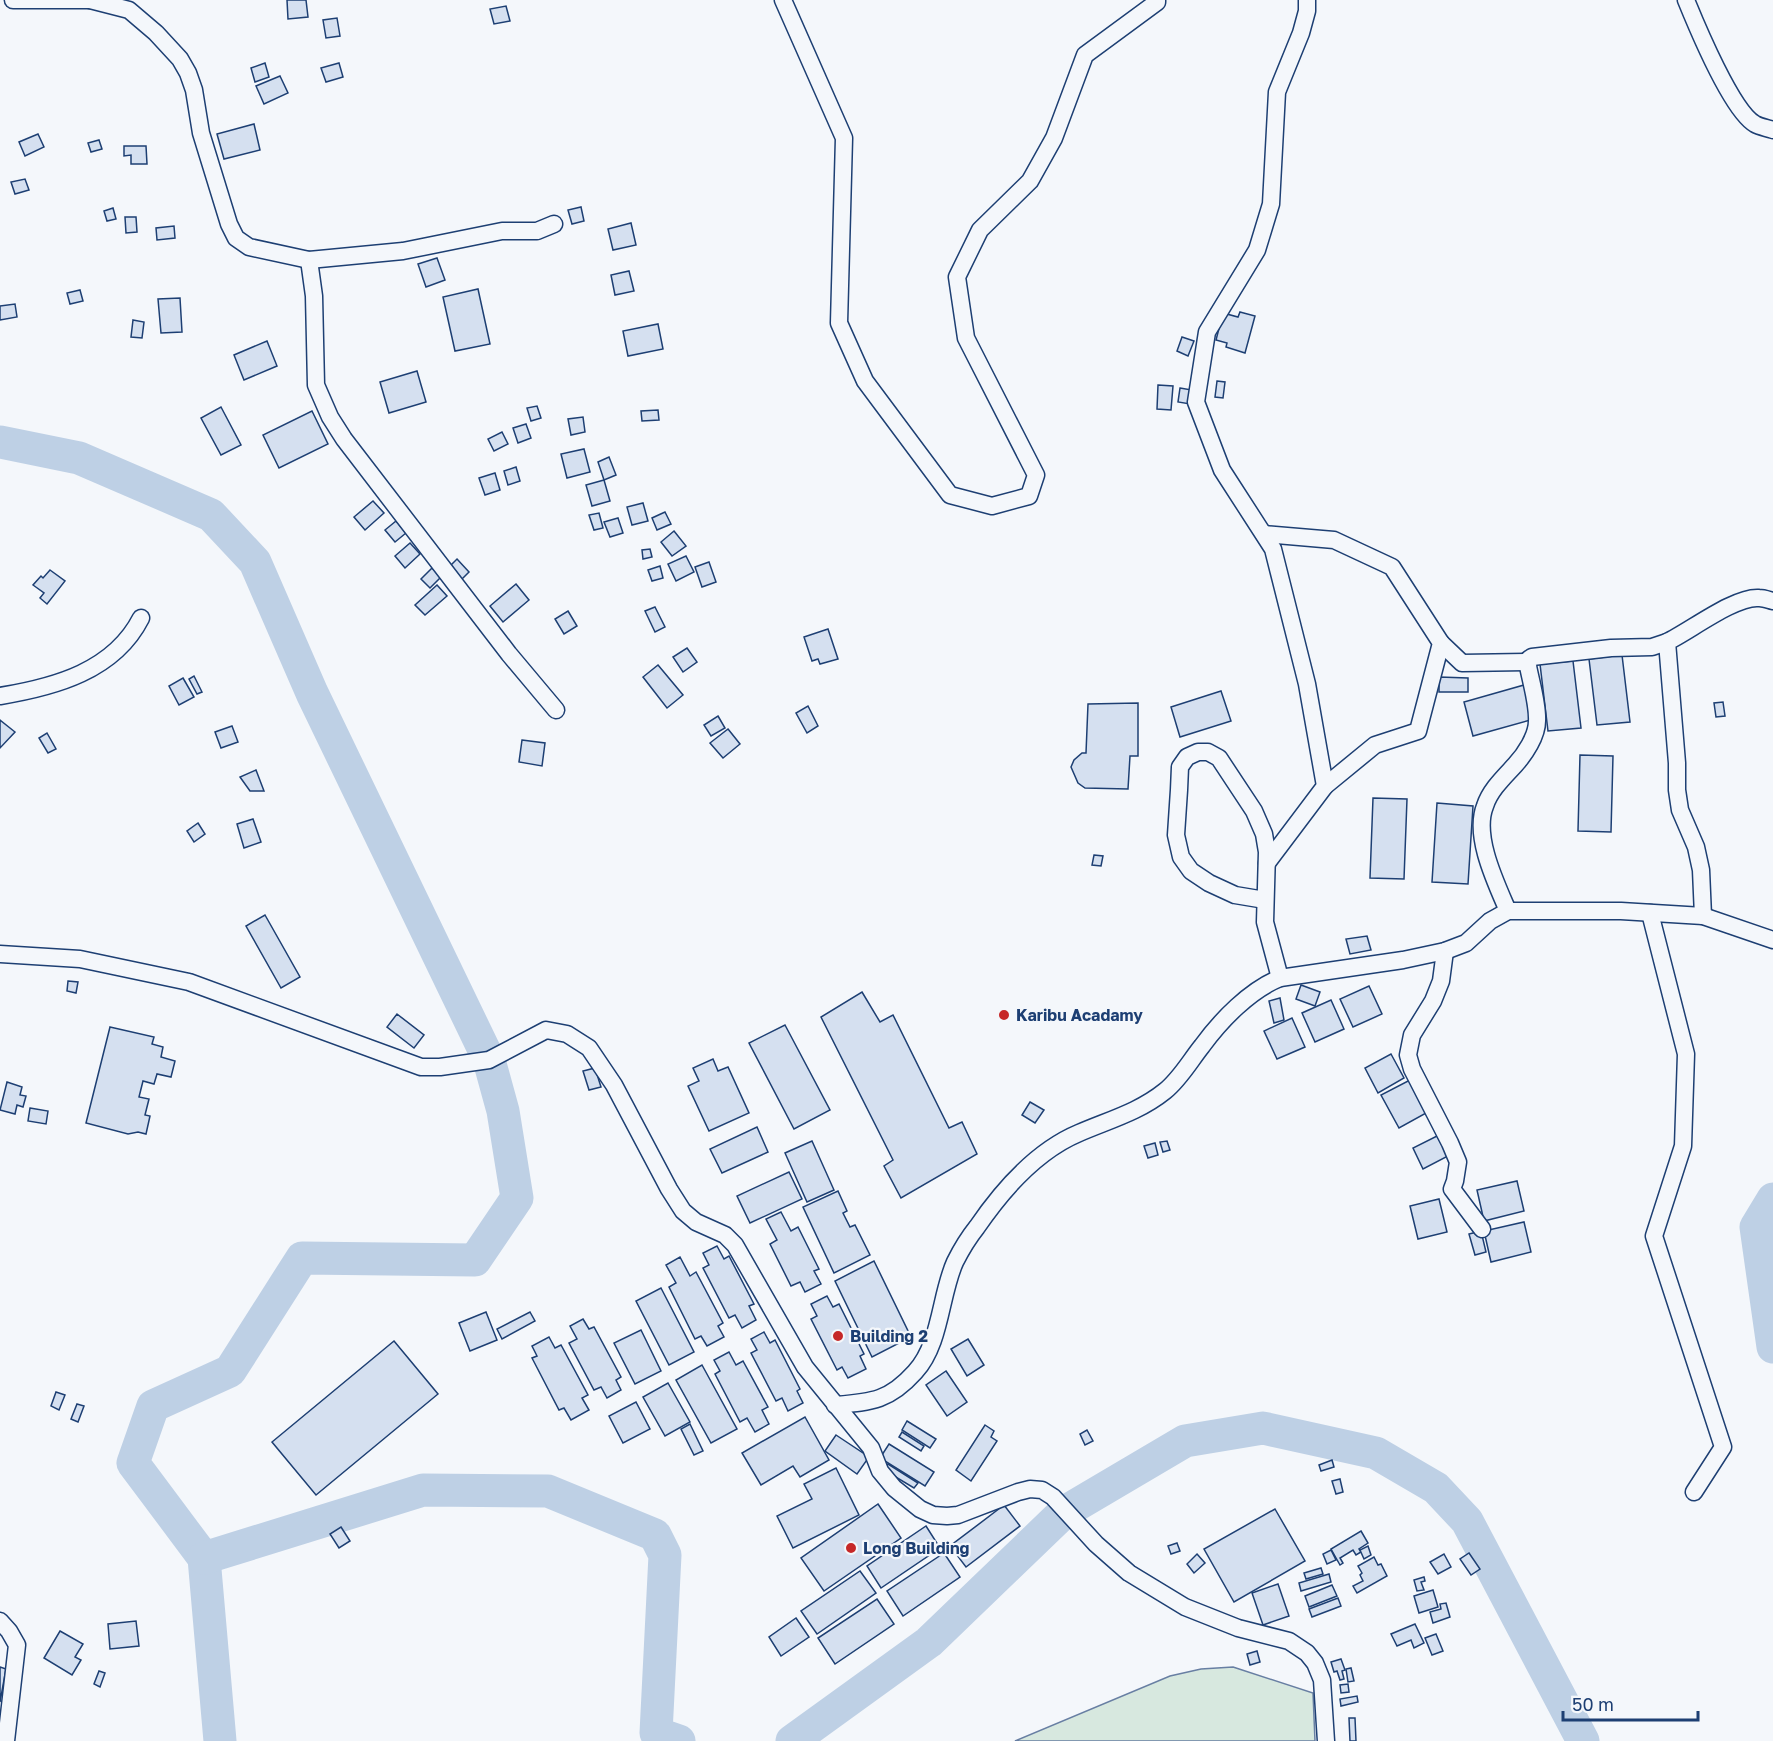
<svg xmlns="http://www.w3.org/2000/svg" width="1773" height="1741" viewBox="0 0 1773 1741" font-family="'Golos Text',sans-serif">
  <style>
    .green { fill: #d7e8df; stroke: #687fa3; stroke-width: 1.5 }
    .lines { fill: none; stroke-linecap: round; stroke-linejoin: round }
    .river { stroke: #bed0e5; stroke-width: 33 }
    .building { fill: #d5e0f0; stroke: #1d3f73; stroke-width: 1.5 }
    .minor-casing { stroke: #1d3f73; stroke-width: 19 }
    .minor { stroke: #f4f7fb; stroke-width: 16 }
    .poi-dot { fill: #c62828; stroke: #f4f7fb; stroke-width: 2 }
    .labels { text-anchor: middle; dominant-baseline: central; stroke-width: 4.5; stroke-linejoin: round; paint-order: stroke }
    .poi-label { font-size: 16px; font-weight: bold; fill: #1d3f73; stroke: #f4f7fb; text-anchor: start }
  </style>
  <rect width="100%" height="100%" fill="#f4f7fb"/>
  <!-- green -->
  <polygon class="green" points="1233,1667 1313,1693 1315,1741 1015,1741 1170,1676 1201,1669"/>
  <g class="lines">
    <!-- river -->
    <g class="river">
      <polyline points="0,442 79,458 211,515 255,562 312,693 489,1060 503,1111 517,1198 475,1260 302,1258 230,1371 153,1406 133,1463 204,1558 220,1741"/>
      <polyline points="1773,1199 1756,1227 1773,1347"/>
      <polyline points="204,1558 423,1490 548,1491 655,1535 665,1555 656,1733 679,1741"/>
      <polyline points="792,1741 929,1642 1063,1513 1185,1441 1263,1428 1376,1453 1436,1488 1467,1521 1583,1741"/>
    </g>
  </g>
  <!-- building -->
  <g class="building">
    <polygon points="287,0 306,0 308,17 288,19"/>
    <polygon points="506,6 510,21 494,24 490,9"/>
    <polygon points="337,18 340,36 326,38 323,20"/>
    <polygon points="265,63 269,77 255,82 251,68"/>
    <polygon points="339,63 343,77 326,82 321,68"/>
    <polygon points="280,76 288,93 264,104 256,86"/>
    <polygon points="254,124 260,150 224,159 217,134"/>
    <polygon points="38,134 44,147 25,156 19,142"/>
    <polygon points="99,140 102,149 91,152 88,143"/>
    <polygon points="124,146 146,146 147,164 131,164 131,155 124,156"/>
    <polygon points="25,179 29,190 15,194 11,182"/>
    <polygon points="581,207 584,221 572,224 568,210"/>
    <polygon points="113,208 116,219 107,221 104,211"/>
    <polygon points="125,217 136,217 137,232 126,233"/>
    <polygon points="631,223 636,245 613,250 608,229"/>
    <polygon points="174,226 175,238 157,240 156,228"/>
    <polygon points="437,258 445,280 426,287 418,264"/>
    <polygon points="629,271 634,291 615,295 611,275"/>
    <polygon points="478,289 490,344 455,351 443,297"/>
    <polygon points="80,290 83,301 70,304 67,293"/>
    <polygon points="180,298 182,332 161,333 158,299"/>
    <polygon points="15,304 17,317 0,320 0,306"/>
    <polygon points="1240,312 1255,316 1245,353 1226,347 1227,343 1216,340 1223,313 1238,317"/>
    <polygon points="133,320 144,322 142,338 131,337"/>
    <polygon points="658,324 663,349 628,356 623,331"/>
    <polygon points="1182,337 1194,341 1188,356 1177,351"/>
    <polygon points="267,341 277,366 244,380 234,355"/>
    <polygon points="417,371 426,402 389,413 380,382"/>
    <polygon points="1217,381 1225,382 1223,398 1215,397"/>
    <polygon points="1158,385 1173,386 1171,410 1157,409"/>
    <polygon points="1180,388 1192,390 1190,404 1178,402"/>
    <polygon points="537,406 541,418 531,421 527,408"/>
    <polygon points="221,407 241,445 221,455 201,418"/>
    <polygon points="658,410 659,420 642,421 641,411"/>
    <polygon points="312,411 328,444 279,468 263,435"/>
    <polygon points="583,417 585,432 571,435 568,419"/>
    <polygon points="526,424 531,438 518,443 513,428"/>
    <polygon points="502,432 508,444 494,451 488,439"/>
    <polygon points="584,449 590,472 567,478 561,454"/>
    <polygon points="609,457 616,475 604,480 598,462"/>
    <polygon points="516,467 520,481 508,485 504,471"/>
    <polygon points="495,473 500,490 485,495 479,478"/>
    <polygon points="604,480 610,501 592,506 586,485"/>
    <polygon points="373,501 384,513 365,530 354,517"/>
    <polygon points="643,503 648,521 632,525 627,507"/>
    <polygon points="665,512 671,524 657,530 652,518"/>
    <polygon points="599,513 603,528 594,530 589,515"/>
    <polygon points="618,518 623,533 610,537 604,522"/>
    <polygon points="396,521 406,533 395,542 385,530"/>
    <polygon points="674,531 686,546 672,556 661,542"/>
    <polygon points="410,543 420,554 405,568 395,556"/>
    <polygon points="650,549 652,557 643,559 642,550"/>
    <polygon points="686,556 694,572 676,581 668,564"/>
    <polygon points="457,559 469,572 460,581 448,568"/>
    <polygon points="709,562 716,582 702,587 695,567"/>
    <polygon points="660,566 663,578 652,581 648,570"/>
    <polygon points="432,568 441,577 430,588 421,579"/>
    <polygon points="50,570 65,581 47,604 40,598 44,593 33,585 41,576 43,578"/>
    <polygon points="516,584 529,600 503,622 490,606"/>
    <polygon points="437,585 447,596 425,615 415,605"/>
    <polygon points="655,607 665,627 655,632 645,611"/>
    <polygon points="568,611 577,626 564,634 555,619"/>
    <polygon points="828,629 838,659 820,664 818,659 812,661 804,637"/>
    <polygon points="687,648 697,662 683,672 673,657"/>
    <polygon points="1622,655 1630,722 1597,725 1589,659"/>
    <polygon points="1573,661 1581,728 1548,731 1540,664"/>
    <polygon points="658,665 683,695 667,708 643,677"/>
    <polygon points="194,676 202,692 197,694 189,679"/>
    <polygon points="1439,677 1468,678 1468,692 1439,692"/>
    <polygon points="183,678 194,697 179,705 169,686"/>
    <polygon points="1524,685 1534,719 1473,736 1464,702"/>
    <polygon points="1221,691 1231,721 1180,737 1171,707"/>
    <polygon points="1723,702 1725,716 1716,717 1714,703"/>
    <polygon points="1138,703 1138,756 1130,756 1128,789 1085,788 1078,783 1071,767 1074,760 1082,753 1086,753 1088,704"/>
    <polygon points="808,706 818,726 807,733 796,713"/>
    <polygon points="718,716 725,728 711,736 704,725"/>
    <polygon points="0,720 15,732 0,748"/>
    <polygon points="232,726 238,742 221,748 215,732"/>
    <polygon points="728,729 740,744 723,758 710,743"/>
    <polygon points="47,733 56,749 48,753 39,738"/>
    <polygon points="522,740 545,743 542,766 519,762"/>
    <polygon points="1580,755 1613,756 1611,832 1578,831"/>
    <polygon points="256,770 264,791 250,791 240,777"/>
    <polygon points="1373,798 1407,799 1404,879 1370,878"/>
    <polygon points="1437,803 1473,806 1468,884 1432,882"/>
    <polygon points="253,819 261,842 244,848 237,824"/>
    <polygon points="198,823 205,834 194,842 187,831"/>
    <polygon points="1094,855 1103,856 1101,866 1092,865"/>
    <polygon points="265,915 300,977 281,988 246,926"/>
    <polygon points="1367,936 1371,950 1350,954 1346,939"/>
    <polygon points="68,981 78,982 76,993 67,991"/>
    <polygon points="1301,985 1320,992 1315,1006 1296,999"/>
    <polygon points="1369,986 1382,1014 1353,1027 1340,999"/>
    <polygon points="862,992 880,1022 893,1015 949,1128 962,1122 977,1154 901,1198 884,1166 893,1160 821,1017"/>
    <polygon points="1280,998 1284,1020 1274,1023 1269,1001"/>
    <polygon points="1331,1000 1344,1029 1315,1042 1302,1013"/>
    <polygon points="397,1014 424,1035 414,1048 387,1027"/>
    <polygon points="1292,1018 1305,1047 1277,1059 1264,1031"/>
    <polygon points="785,1025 830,1110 794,1129 749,1043"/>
    <polygon points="110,1027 154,1037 152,1044 163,1047 161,1057 175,1061 171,1077 157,1074 154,1084 143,1081 139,1097 149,1099 145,1115 150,1116 146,1134 138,1132 128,1134 86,1123"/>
    <polygon points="1391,1054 1404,1078 1378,1093 1365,1068"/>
    <polygon points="713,1059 718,1071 728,1067 749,1113 709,1131 688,1086 699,1081 693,1068"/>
    <polygon points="595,1068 601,1087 589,1090 583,1071"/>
    <polygon points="1410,1080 1428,1112 1399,1128 1381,1095"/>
    <polygon points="7,1082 22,1087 20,1095 26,1096 23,1107 17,1105 15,1114 0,1110"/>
    <polygon points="1030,1102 1044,1110 1035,1123 1022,1115"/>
    <polygon points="30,1108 48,1111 46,1124 28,1121"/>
    <polygon points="757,1127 768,1152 722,1173 710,1149"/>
    <polygon points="1437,1136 1448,1156 1423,1169 1413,1148"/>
    <polygon points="812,1141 834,1190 807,1202 785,1153"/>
    <polygon points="1167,1141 1170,1150 1163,1152 1160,1142"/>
    <polygon points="1155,1143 1158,1155 1148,1158 1144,1146"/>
    <polygon points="789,1172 802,1199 750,1223 737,1196"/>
    <polygon points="1517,1181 1524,1211 1484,1221 1477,1190"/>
    <polygon points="838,1191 847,1211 843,1213 850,1227 855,1225 870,1255 834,1273 803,1207"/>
    <polygon points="1439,1199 1447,1232 1418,1239 1410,1206"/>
    <polygon points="781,1212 791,1231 798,1227 819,1269 814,1271 821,1284 805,1292 800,1282 791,1286 770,1244 777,1240 766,1219"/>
    <polygon points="1524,1222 1531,1252 1491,1262 1484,1231"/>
    <polygon points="1481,1231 1486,1252 1475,1255 1469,1234"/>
    <polygon points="717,1246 724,1259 729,1256 754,1304 749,1306 756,1320 742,1328 735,1315 729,1318 703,1268 709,1265 703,1253"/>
    <polygon points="680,1257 690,1276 696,1272 723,1323 718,1326 724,1337 707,1346 701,1336 695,1339 669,1287 676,1283 666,1265"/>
    <polygon points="874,1261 911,1337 872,1357 835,1281"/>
    <polygon points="661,1288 694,1352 669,1365 636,1301"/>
    <polygon points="827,1296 833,1307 839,1304 864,1354 860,1356 866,1369 848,1378 842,1367 837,1370 811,1319 817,1316 811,1304"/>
    <polygon points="486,1312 497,1340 470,1351 459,1323"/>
    <polygon points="530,1312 535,1321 502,1339 497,1329"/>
    <polygon points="583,1319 589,1329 594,1327 621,1377 616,1380 621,1390 607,1398 601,1387 594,1390 569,1343 577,1339 570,1326"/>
    <polygon points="641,1330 661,1371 635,1384 614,1343"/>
    <polygon points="764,1332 770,1343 775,1340 800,1389 797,1391 803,1403 788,1411 782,1398 776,1401 751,1353 757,1350 751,1339"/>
    <polygon points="549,1337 555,1348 561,1345 588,1395 582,1398 589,1410 571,1420 564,1408 559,1410 532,1358 537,1356 532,1346"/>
    <polygon points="968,1339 984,1365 967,1376 951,1349"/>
    <polygon points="394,1341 438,1394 316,1495 272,1442"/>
    <polygon points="729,1352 736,1365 743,1361 768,1407 762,1410 769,1424 755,1432 747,1418 740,1422 715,1374 720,1371 714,1360"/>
    <polygon points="702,1365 737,1429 711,1443 676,1380"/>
    <polygon points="946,1371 967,1402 947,1416 926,1385"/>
    <polygon points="668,1383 690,1422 665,1436 643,1397"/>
    <polygon points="56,1392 65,1395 59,1410 51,1406"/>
    <polygon points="636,1402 650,1429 623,1443 609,1416"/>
    <polygon points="77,1404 84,1406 78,1422 71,1419"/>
    <polygon points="805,1417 829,1460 800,1477 793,1466 761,1485 742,1453"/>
    <polygon points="907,1421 936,1439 930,1448 902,1430"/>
    <polygon points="690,1424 703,1451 694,1455 681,1429"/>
    <polygon points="985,1425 994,1431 991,1437 997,1441 971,1481 956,1470"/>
    <polygon points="1087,1430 1093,1441 1085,1445 1080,1434"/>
    <polygon points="902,1432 924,1446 921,1451 899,1437"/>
    <polygon points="836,1435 869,1457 857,1474 825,1451"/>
    <polygon points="889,1444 934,1472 925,1486 880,1458"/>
    <polygon points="1332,1460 1334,1467 1321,1471 1319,1465"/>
    <polygon points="888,1464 918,1483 914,1488 884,1470"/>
    <polygon points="836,1468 859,1515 793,1548 777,1516 812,1499 804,1484"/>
    <polygon points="1340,1479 1343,1492 1336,1494 1332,1481"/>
    <polygon points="878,1504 901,1538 824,1591 801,1558"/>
    <polygon points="1004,1505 1020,1526 966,1567 950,1546"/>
    <polygon points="1275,1509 1305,1561 1234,1602 1204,1549"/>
    <polygon points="926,1526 940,1548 881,1588 867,1566"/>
    <polygon points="341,1527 350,1541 339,1548 330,1534"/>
    <polygon points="1361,1531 1368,1543 1359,1549 1361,1552 1356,1555 1353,1550 1340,1558 1343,1563 1340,1565 1331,1549"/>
    <polygon points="1177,1543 1180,1551 1171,1554 1168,1546"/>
    <polygon points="1368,1546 1371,1555 1364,1559 1360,1550"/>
    <polygon points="1331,1550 1336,1560 1327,1564 1323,1554"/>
    <polygon points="944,1553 960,1577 903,1616 887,1591"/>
    <polygon points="1469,1553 1480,1569 1471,1575 1460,1559"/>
    <polygon points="1197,1554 1205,1563 1194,1573 1187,1564"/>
    <polygon points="1444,1554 1451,1567 1438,1574 1430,1562"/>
    <polygon points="1374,1557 1378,1565 1381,1564 1387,1576 1357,1593 1353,1586 1363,1581 1360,1575 1362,1573 1358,1566"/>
    <polygon points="1321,1568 1323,1574 1306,1579 1304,1573"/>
    <polygon points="860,1571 876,1593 817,1634 801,1611"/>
    <polygon points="1329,1574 1331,1582 1301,1591 1299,1583"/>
    <polygon points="1424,1577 1425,1581 1421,1582 1424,1590 1417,1591 1414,1580"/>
    <polygon points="1278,1584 1289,1616 1263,1625 1252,1593"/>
    <polygon points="1332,1585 1337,1596 1309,1607 1305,1596"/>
    <polygon points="1433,1590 1438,1607 1419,1613 1414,1596"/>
    <polygon points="1338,1598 1341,1606 1312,1617 1309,1609"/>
    <polygon points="877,1599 894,1624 835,1664 818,1638"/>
    <polygon points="1446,1603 1450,1617 1433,1623 1430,1612 1441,1609 1440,1604"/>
    <polygon points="796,1618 809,1637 781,1656 769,1637"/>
    <polygon points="136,1621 139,1646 110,1649 108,1624"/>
    <polygon points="1415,1624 1424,1643 1414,1648 1411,1640 1397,1646 1391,1634"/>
    <polygon points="60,1631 83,1644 75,1657 81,1660 72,1675 44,1658"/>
    <polygon points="1436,1634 1443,1651 1432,1655 1425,1638"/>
    <polygon points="1257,1651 1260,1662 1250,1665 1247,1654"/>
    <polygon points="1341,1659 1345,1670 1342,1671 1344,1679 1340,1680 1337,1671 1334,1672 1331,1662"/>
    <polygon points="0,1667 6,1669 0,1702"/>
    <polygon points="1351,1668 1354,1681 1348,1682 1346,1669"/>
    <polygon points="99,1671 105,1673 100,1687 94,1684"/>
    <polygon points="1348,1684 1349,1692 1341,1693 1340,1685"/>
    <polygon points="1357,1696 1358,1702 1341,1706 1340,1699"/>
    <polygon points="1349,1718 1355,1718 1356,1741 1350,1741"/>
  </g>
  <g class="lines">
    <!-- minor casing -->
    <g class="minor-casing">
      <g id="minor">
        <polyline points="13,0 90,0"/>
        <polyline points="90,0 129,10 156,33 180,59 188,73 194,90 201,133 229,224 236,238 249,247 309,260 403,251 502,231 537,231 554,224"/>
        <polyline points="783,0 844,138 839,323 865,381 950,495 992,506 1029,496 1036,475 966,338 957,277 980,230 1030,181 1054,138 1085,55 1157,2 1157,0"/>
        <path d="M1686 0C1697 27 1732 111 1755 124 1760 127 1768 128 1773 130"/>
        <polyline points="309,260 314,296 316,385 330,417 344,439 509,654 556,710"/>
        <polyline points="1264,534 1334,540 1392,567 1441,643 1418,731 1375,745 1325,786"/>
        <polyline points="1441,643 1462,663 1528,662"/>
        <path d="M0 696C55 687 114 671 141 618"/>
        <polyline points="1267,863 1325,786 1307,684 1273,549 1222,470 1196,402 1207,332 1257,250 1271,204 1277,92 1301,33 1307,11 1307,0"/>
        <polyline points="1265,900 1235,895 1209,883 1191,871 1181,857 1176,835 1179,790 1180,767 1187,757 1198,752 1208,752 1219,758 1254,811 1264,834 1267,852 1265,922 1280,978"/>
        <path d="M1508 911C1496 883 1473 836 1485 806 1490 790 1504 777 1515 765 1525 754 1537 736 1537 721 1538 705 1531 682 1528 666L1529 659 1532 657 1611 648 1652 647 1667 642"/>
        <polyline points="1650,913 1686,1054 1683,1146 1654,1236 1723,1447 1694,1492"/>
        <path d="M1703 916 1701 870 1696 847 1680 810 1677 790V763L1667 642C1690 631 1735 596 1759 598 1764 598 1769 600 1773 601"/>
        <polyline points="1445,951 1441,981 1433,1001 1412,1035 1408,1055 1412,1069 1450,1143 1458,1162 1455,1181 1452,1189 1482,1229"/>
        <polyline points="0,954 80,959 189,982 421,1067 440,1067 489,1060 546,1030 567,1034 589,1048 614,1085 669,1189 683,1211 696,1222 725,1235 735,1245 805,1367 871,1448 880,1471 894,1488 920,1509 933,1515 947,1516 958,1515 1018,1492 1030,1489 1042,1490 1053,1497 1096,1544 1129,1573 1185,1607 1238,1628 1289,1641 1307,1653 1315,1663 1322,1680 1326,1741"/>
        <path d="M835 1405C872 1402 889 1401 915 1372 941 1344 940 1295 955 1262 961 1250 969 1237 977 1227 1003 1189 1036 1151 1079 1133 1109 1120 1139 1112 1165 1091 1180 1079 1190 1061 1202 1046 1221 1020 1250 990 1280 978L1403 960 1445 951 1466 943 1490 921 1508 911H1621L1703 916 1773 940"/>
        <polyline points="0,1621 9,1631 17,1645 6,1741"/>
      </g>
    </g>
    <!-- minor -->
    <use href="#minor" class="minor"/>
  </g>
  <!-- markers -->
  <g class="poi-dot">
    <circle cx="1004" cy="1015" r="6"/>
    <circle cx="838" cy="1336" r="6"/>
    <circle cx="851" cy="1548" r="6"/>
  </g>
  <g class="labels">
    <!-- poi labels -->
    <g class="poi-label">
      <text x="1016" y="1015">Karibu Acadamy</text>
      <text x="850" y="1336">Building 2</text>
      <text x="863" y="1548">Long Building</text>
    </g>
  </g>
  <!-- scale -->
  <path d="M1563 1711v9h135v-9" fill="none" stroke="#1d3f73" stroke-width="3"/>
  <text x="1572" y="1711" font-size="18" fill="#1d3f73" stroke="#f4f7fb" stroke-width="4.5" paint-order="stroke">50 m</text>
</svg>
